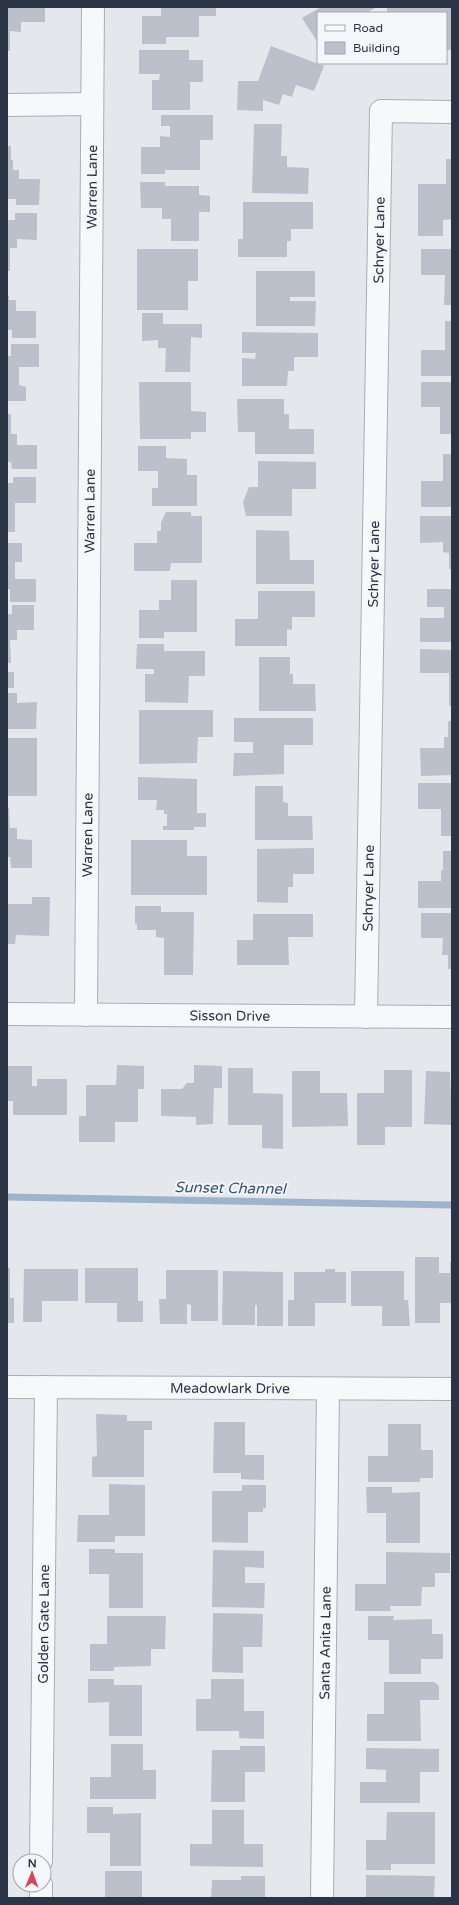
<svg xmlns="http://www.w3.org/2000/svg" width="459" height="1905" viewBox="0 0 459 1905" font-family="'Varela Round',sans-serif">
  <style>
    .lines { fill: none; stroke-linecap: round; stroke-linejoin: round }
    .stream { stroke: #9fb4cc; stroke-width: 7 }
    .building { fill: #bbc0ca }
    .minor-casing { stroke: #a9aeb7; stroke-width: 24 }
    .minor { stroke: #f7f8fa; stroke-width: 22 }
    .labels { text-anchor: middle; dominant-baseline: central; stroke-width: 4; stroke-linejoin: round; paint-order: stroke }
    .street-label { font-size: 14px; fill: #2b3445; stroke: #f4f6f9 }
    .water-label { font-size: 15px; font-style: italic; fill: #34527a; stroke: #f4f6f9 }
  </style>
  <rect width="100%" height="100%" fill="#e4e7ec"/>
  <g class="lines">
    <!-- stream -->
    <polyline class="stream" points="7,1197 452,1205"/>
  </g>
  <!-- building -->
  <g class="building">
    <polygon points="7,7 45,7 45,22 21,22 21,32 10,31 10,51 7,51"/>
    <polygon points="167,7 216,7 216,16 199,16 199,37 166,37 166,44 142,44 142,16 161,16 161,8"/>
    <polygon points="321,7 377,7 366,13 318,13 318,43 302,18"/>
    <polygon points="387,7 452,7 452,50 446,50 446,13 387,13"/>
    <polygon points="271,46 324,66 314,91 296,85 292,97 283,94 279,105 263,100 263,111 237,110 238,81 258,81"/>
    <polygon points="139,50 189,50 189,60 203,60 203,82 190,82 190,110 152,110 152,80 159,80 160,74 139,74"/>
    <polygon points="161,115 213,115 213,140 200,140 200,170 165,170 165,174 141,174 141,147 160,147 160,136 170,137 170,126 161,126"/>
    <polygon points="254,124 282,124 281,156 287,156 287,167 309,168 308,194 252,193"/>
    <polygon points="7,146 11,146 11,160 13,160 13,170 19,170 19,179 40,179 39,205 16,205 16,199 7,199"/>
    <polygon points="446,159 452,159 452,219 443,220 443,236 418,236 418,184 446,184"/>
    <polygon points="140,182 165,182 165,186 199,186 199,195 210,196 210,212 199,212 199,241 171,241 171,219 162,219 162,208 141,208"/>
    <polygon points="243,202 313,202 313,229 291,229 291,241 287,241 287,257 238,257 238,239 243,239"/>
    <polygon points="15,213 37,213 37,240 17,239 17,248 10,248 10,271 7,271 7,220 15,220"/>
    <polygon points="137,249 198,249 198,281 188,281 188,310 137,310"/>
    <polygon points="421,249 452,249 452,305 444,305 445,275 421,275"/>
    <polygon points="256,271 315,271 315,297 290,297 290,301 316,301 315,326 256,326"/>
    <polygon points="7,296 9,296 9,300 16,300 16,311 36,311 36,338 12,338 12,330 7,330"/>
    <polygon points="142,313 163,313 163,324 202,324 202,338 191,337 190,372 165,372 166,348 158,348 158,340 142,341"/>
    <polygon points="445,321 452,321 452,376 421,376 421,350 445,350"/>
    <polygon points="242,332 318,333 318,357 294,357 294,371 288,371 287,386 242,386 242,358 255,359 256,353 242,353"/>
    <polygon points="11,344 39,344 39,367 19,367 19,385 26,387 26,401 7,401 7,356 11,356"/>
    <polygon points="139,382 191,382 191,411 206,412 206,432 191,432 191,439 140,439"/>
    <polygon points="421,382 452,382 452,434 440,434 440,407 421,407"/>
    <polygon points="237,399 284,399 284,414 289,414 289,429 314,429 314,454 255,454 255,432 238,432"/>
    <polygon points="7,414 11,414 11,434 17,434 17,445 37,445 37,469 12,469 11,462 7,462"/>
    <polygon points="138,446 166,446 166,458 187,459 187,475 197,475 197,506 152,506 152,488 158,488 158,471 138,471"/>
    <polygon points="443,454 452,454 452,507 421,507 421,481 443,481"/>
    <polygon points="258,461 316,462 316,489 292,489 292,516 246,516 243,502 249,487 258,487"/>
    <polygon points="13,477 36,477 36,503 15,503 15,532 7,532 7,483 13,483"/>
    <polygon points="166,512 191,512 191,516 202,516 202,563 171,563 170,571 134,571 134,543 157,543 157,531 161,531 161,522"/>
    <polygon points="420,516 452,516 452,569 449,569 449,553 443,552 443,542 420,543"/>
    <polygon points="256,530 289,531 290,560 314,560 314,584 256,584"/>
    <polygon points="7,543 22,543 22,562 15,562 15,579 36,579 36,602 10,602 10,589 7,589"/>
    <polygon points="171,580 197,580 197,632 164,632 164,638 139,638 139,610 159,610 159,600 171,600"/>
    <polygon points="427,589 452,589 452,642 420,642 420,618 444,618 444,607 427,607"/>
    <polygon points="258,591 315,591 315,617 292,617 292,630 287,629 287,646 235,646 235,619 258,619"/>
    <polygon points="12,605 34,605 34,630 17,630 17,640 10,640 11,663 7,663 7,614 12,614"/>
    <polygon points="137,644 164,644 164,651 205,651 205,676 189,676 188,703 145,702 145,674 154,674 154,669 136,669"/>
    <polygon points="420,649 452,650 452,706 449,706 449,673 420,673"/>
    <polygon points="259,657 290,657 290,674 293,674 293,684 315,684 316,711 259,711"/>
    <polygon points="7,672 14,672 14,688 8,688 8,693 17,693 17,703 37,702 36,729 7,729"/>
    <polygon points="139,710 213,710 213,737 198,737 197,763 139,764"/>
    <polygon points="234,718 313,718 313,745 284,745 284,774 233,776 234,753 253,753 253,742 234,742"/>
    <polygon points="448,721 452,721 452,775 421,776 420,748 444,748 444,737 448,737"/>
    <rect x="7" y="738" width="30" height="58"/>
    <polygon points="138,777 197,779 197,813 206,813 206,827 194,827 194,830 163,830 163,826 167,826 167,814 164,814 164,810 156,810 157,800 138,800"/>
    <polygon points="418,783 452,783 452,836 441,836 441,809 418,809"/>
    <polygon points="255,786 283,786 283,802 288,803 288,816 312,816 313,840 255,840"/>
    <polygon points="7,808 9,808 10,828 17,828 17,839 32,840 32,868 11,868 10,857 7,857"/>
    <polygon points="131,840 187,840 187,856 207,856 207,895 131,895"/>
    <polygon points="314,848 314,874 293,874 293,887 288,887 288,903 257,902 257,849"/>
    <polygon points="443,851 452,851 452,908 418,908 418,881 441,881 441,870 443,870"/>
    <polygon points="32,897 50,897 49,936 16,935 15,944 7,944 7,904 32,904"/>
    <polygon points="135,906 161,906 161,912 194,912 193,975 164,975 164,938 156,937 156,930 137,930 137,924 135,924"/>
    <polygon points="421,913 452,913 452,969 448,969 448,955 442,955 443,938 421,938"/>
    <polygon points="253,914 313,914 313,937 288,937 289,965 237,965 237,940 253,940"/>
    <polygon points="117,1065 144,1066 144,1089 138,1089 138,1122 115,1122 115,1142 79,1142 79,1116 86,1116 86,1085 116,1085"/>
    <polygon points="194,1065 222,1066 222,1088 214,1088 213,1124 196,1125 196,1117 161,1116 161,1089 182,1089 187,1083 194,1083"/>
    <polygon points="8,1066 32,1066 32,1086 37,1086 37,1079 67,1079 67,1115 13,1115 13,1101 8,1101"/>
    <polygon points="228,1068 253,1068 253,1093 283,1094 283,1149 262,1148 262,1125 228,1125"/>
    <polygon points="384,1070 412,1070 412,1127 385,1127 385,1145 357,1145 357,1093 384,1093"/>
    <polygon points="292,1071 320,1071 320,1093 347,1093 348,1126 292,1127"/>
    <polygon points="426,1071 450,1072 452,1125 424,1124"/>
    <polygon points="415,1257 439,1257 439,1273 450,1273 450,1262 452,1262 452,1303 440,1303 440,1323 415,1323"/>
    <polygon points="7,1268 10,1268 10,1298 14,1298 14,1323 7,1323"/>
    <polygon points="85,1268 138,1268 138,1301 143,1301 143,1322 117,1322 117,1303 85,1303"/>
    <polygon points="24,1269 78,1269 78,1301 42,1301 42,1322 23,1322"/>
    <polygon points="325,1269 335,1269 335,1272 346,1272 346,1303 315,1303 315,1326 288,1326 288,1300 294,1300 294,1272 325,1272"/>
    <polygon points="166,1270 218,1270 218,1321 191,1321 191,1305 187,1304 187,1324 160,1324 159,1299 166,1299"/>
    <polygon points="223,1271 283,1272 283,1326 257,1326 257,1305 255,1305 255,1325 222,1325"/>
    <polygon points="351,1271 404,1271 404,1300 408,1300 410,1326 382,1326 382,1306 351,1306"/>
    <polygon points="96,1414 127,1415 127,1421 152,1421 152,1430 144,1430 144,1477 92,1477 92,1457 97,1456"/>
    <polygon points="214,1422 245,1422 245,1455 264,1455 264,1480 241,1479 241,1473 213,1473"/>
    <polygon points="388,1424 421,1424 421,1450 433,1450 433,1478 420,1478 420,1482 368,1482 368,1456 388,1456"/>
    <polygon points="109,1484 145,1485 145,1536 115,1536 115,1542 77,1542 78,1515 109,1515"/>
    <polygon points="242,1485 266,1485 266,1508 263,1508 263,1512 248,1512 248,1543 212,1542 212,1491 242,1491"/>
    <polygon points="366,1487 392,1487 392,1493 420,1492 420,1543 386,1543 386,1513 367,1513"/>
    <polygon points="89,1549 115,1549 115,1553 143,1553 143,1608 109,1608 109,1574 89,1574"/>
    <polygon points="213,1550 264,1551 264,1568 245,1567 245,1583 265,1583 264,1608 212,1607"/>
    <polygon points="386,1552 450,1553 450,1573 435,1573 435,1587 422,1587 421,1606 390,1606 391,1611 355,1611 355,1584 386,1584"/>
    <polygon points="213,1613 263,1614 262,1647 243,1647 243,1673 212,1672"/>
    <polygon points="107,1616 166,1616 165,1649 151,1649 151,1666 114,1667 114,1671 90,1671 90,1644 107,1644"/>
    <polygon points="368,1616 394,1616 393,1620 432,1619 432,1634 443,1634 443,1659 421,1659 421,1674 389,1674 389,1640 368,1640"/>
    <polygon points="88,1679 114,1679 114,1685 142,1685 142,1736 109,1736 109,1702 88,1703"/>
    <polygon points="211,1679 244,1679 244,1711 264,1711 264,1739 239,1738 239,1731 196,1731 196,1699 211,1699"/>
    <polygon points="384,1682 434,1682 439,1686 439,1700 420,1700 421,1741 367,1741 367,1714 384,1714"/>
    <polygon points="111,1744 143,1744 143,1770 156,1770 156,1799 90,1799 90,1777 111,1777"/>
    <polygon points="240,1746 265,1746 265,1772 245,1772 245,1802 211,1802 212,1750 240,1750"/>
    <polygon points="366,1748 439,1749 439,1772 420,1772 420,1803 360,1803 360,1782 386,1782 386,1770 366,1769"/>
    <polygon points="87,1807 113,1807 113,1814 141,1813 141,1866 110,1866 110,1833 87,1833"/>
    <polygon points="212,1810 244,1810 244,1844 263,1844 263,1867 190,1866 190,1844 212,1844"/>
    <polygon points="387,1812 435,1812 435,1864 391,1864 391,1870 366,1870 366,1840 386,1840"/>
    <rect x="105" y="1871" width="37" height="27"/>
    <polygon points="366,1875 435,1876 434,1898 366,1898"/>
    <polygon points="241,1876 265,1876 265,1898 211,1898 212,1880 241,1880"/>
  </g>
  <g class="lines">
    <!-- minor casing -->
    <g class="minor-casing">
      <g id="minor">
        <polyline points="7,105 92,104"/>
        <path id="s1" d="M7 1014 452 1017"/>
        <path id="s2" d="M86 1015 93 7"/>
        <path id="s3" d="M366 1017 381 111 452 112"/>
        <path id="s4" d="M7 1387 452 1389"/>
        <path id="s5" d="M41 1861 46 1387"/>
        <polyline points="41,1898 41,1885"/>
        <path id="s6" d="M322 1898 328 1389"/>
      </g>
    </g>
    <!-- minor -->
    <use href="#minor" class="minor"/>
  </g>
  <g class="labels">
    <!-- street labels -->
    <g class="street-label">
      <text stroke="none"><textPath href="#s2" startOffset="828">Warren Lane</textPath></text>
      <text stroke="none"><textPath href="#s3" startOffset="777">Schryer Lane</textPath></text>
      <text stroke="none"><textPath href="#s2" startOffset="504">Warren Lane</textPath></text>
      <text stroke="none"><textPath href="#s3" startOffset="453">Schryer Lane</textPath></text>
      <text stroke="none"><textPath href="#s2" startOffset="180">Warren Lane</textPath></text>
      <text stroke="none"><textPath href="#s3" startOffset="129">Schryer Lane</textPath></text>
      <text stroke="none"><textPath href="#s1" startOffset="223">Sisson Drive</textPath></text>
      <text stroke="none"><textPath href="#s4" startOffset="223">Meadowlark Drive</textPath></text>
      <text stroke="none"><textPath href="#s5" startOffset="237">Golden Gate Lane</textPath></text>
      <text stroke="none"><textPath href="#s6" startOffset="255">Santa Anita Lane</textPath></text>
    </g>
    <!-- water labels -->
    <g class="water-label">
      <text transform="translate(230 1188) rotate(1)">Sunset Channel</text>
    </g>
  </g>
  <!-- border -->
  <rect width="459" height="1905" fill="none" stroke="#2b3445" stroke-width="16"/>
  <!-- legend -->
  <rect x="317" y="12" width="130" height="52" fill="#f4f6f9" stroke="#a4a8b1"/>
  <rect x="325" y="25" width="20" height="6" fill="#f7f8fa" stroke="#a4a8b1"/>
  <text x="353" y="32" font-size="12" fill="#2b3445">Road</text>
  <rect x="325" y="42" width="20" height="12" fill="#bbc0ca" stroke="#a4a8b1"/>
  <text x="353" y="52" font-size="12" fill="#2b3445">Building</text>
  <!-- north arrow -->
  <g transform="translate(32 1873) rotate(1)"><circle r="19" fill="#f4f6f9" stroke="#a4a8b1"/>
  <path d="M0-3L7 15L0 10L-7 15Z" fill="#d1495b"/>
  <text y="-6" font-size="11" font-weight="bold" text-anchor="middle" fill="#2b3445">N</text>
  </g>
</svg>
